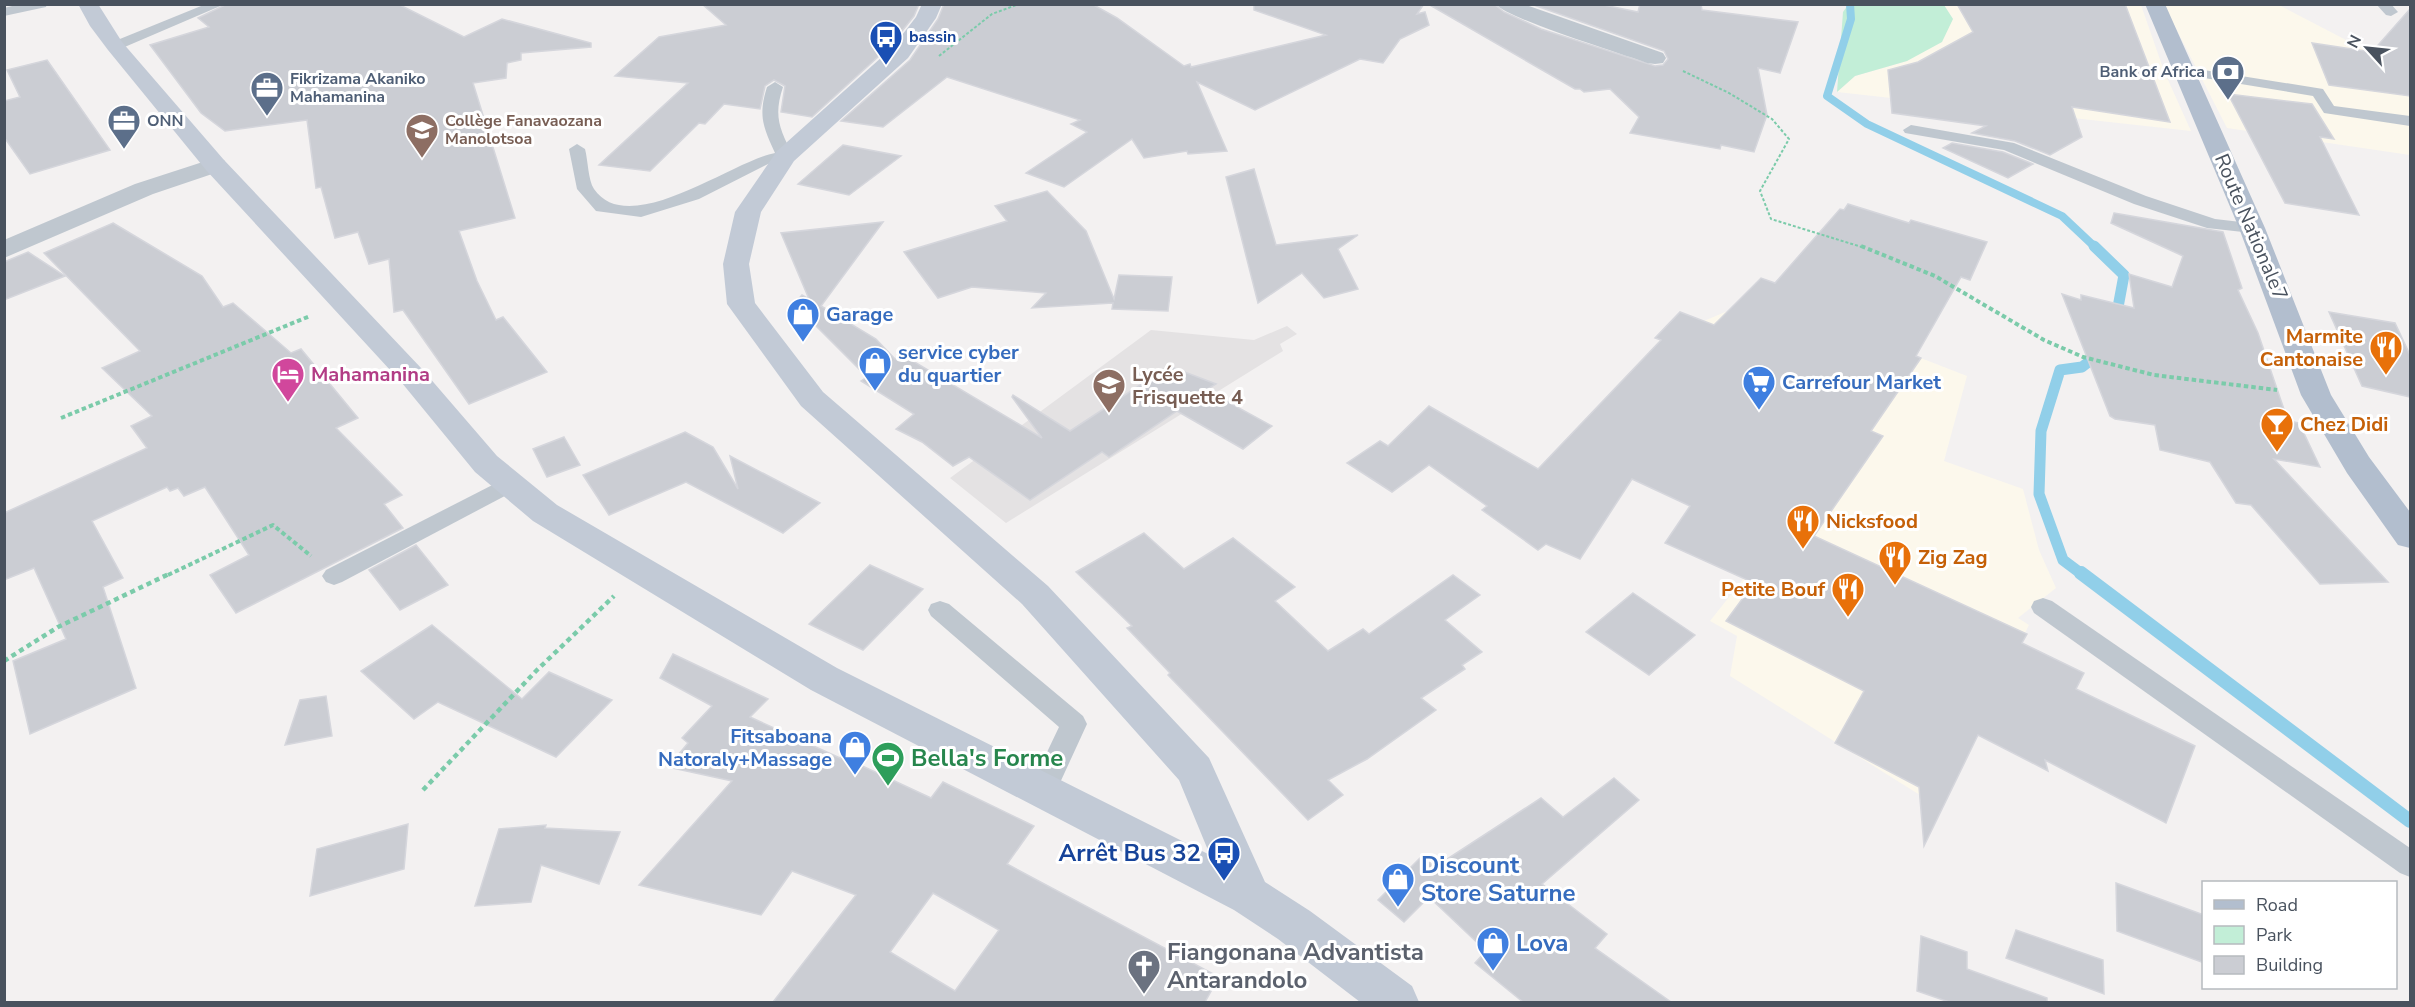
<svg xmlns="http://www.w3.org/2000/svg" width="2415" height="1007" viewBox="0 0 2415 1007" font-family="'Nunito Sans',sans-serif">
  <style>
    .commercial { fill: #fcf8ec }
    .education { fill: #e4e2e3 }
    .green { fill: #c2eed7 }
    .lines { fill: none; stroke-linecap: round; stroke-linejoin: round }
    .stream-far2 { stroke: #91cfe9; stroke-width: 8 }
    .stream-far1 { stroke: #91cfe9; stroke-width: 11 }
    .stream { stroke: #91cfe9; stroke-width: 14 }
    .building { fill: #cbcdd3; stroke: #d5d6dc; stroke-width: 1.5; fill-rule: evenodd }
    .path-far2 { stroke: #7bcbaa; stroke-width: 2; stroke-dasharray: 3 2; stroke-linecap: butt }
    .path-far1 { stroke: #7bcbaa; stroke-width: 4; stroke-dasharray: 4.5 3; stroke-linecap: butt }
    .path { stroke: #7bcbaa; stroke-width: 4.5; stroke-dasharray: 5 4; stroke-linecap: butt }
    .lane { fill: #bfc7cf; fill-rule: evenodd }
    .street { fill: #bfc7cf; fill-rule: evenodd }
    .secondary { fill: #c2cad6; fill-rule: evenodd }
    .primary { fill: #b2bece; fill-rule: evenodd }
    .labels { text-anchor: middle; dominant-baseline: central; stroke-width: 6; stroke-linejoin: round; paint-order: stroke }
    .far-transit-label { font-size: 16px; font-weight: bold; fill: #164399; stroke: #fff; text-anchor: start }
    .far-service-label { font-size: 16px; font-weight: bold; fill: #4e5e75; stroke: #fff; text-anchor: start }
    .far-education-label { font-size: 16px; font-weight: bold; fill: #785e54; stroke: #fff; text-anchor: start }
    .street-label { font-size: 20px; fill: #49525e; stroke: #fff }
    .shop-label { font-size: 20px; font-weight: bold; fill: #366cbe; stroke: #fff; text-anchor: start }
    .food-label { font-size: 20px; font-weight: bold; fill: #c56008; stroke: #fff; text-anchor: start }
    .hotel-label { font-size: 20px; font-weight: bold; fill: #b23c85; stroke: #fff; text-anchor: start }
    .education-label { font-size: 20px; font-weight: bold; fill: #785e54; stroke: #fff; text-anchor: start }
    .near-leisure-label { font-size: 24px; font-weight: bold; fill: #27864d; stroke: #fff; text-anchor: start }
    .near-transit-label { font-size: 24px; font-weight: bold; fill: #164399; stroke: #fff; text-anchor: end }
    .near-shop-label { font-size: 24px; font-weight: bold; fill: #366cbe; stroke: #fff; text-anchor: start }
    .near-worship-label { font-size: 24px; font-weight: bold; fill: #5b616d; stroke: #fff; text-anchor: start }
  </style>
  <rect width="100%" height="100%" fill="#f3f1f1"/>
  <!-- commercial -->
  <g class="commercial">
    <polygon points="1944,5 2141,5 2164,71 2191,131 1837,92 1855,76 1907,61 1953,19"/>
    <polygon points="2164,5 2279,5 2348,41 2410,58 2410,155 2227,128"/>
    <polygon points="1744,304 1859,334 1967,376 1944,461 2023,489 2039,550 2056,588 2018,618 2029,625 1939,807 1730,676 1737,636 1710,621 1771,544 1628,476 1635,474 1565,441 1660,340 1655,338 1680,312 1704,321"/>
  </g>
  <!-- education -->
  <polygon class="education" points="1287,326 1297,334 1280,344 1283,351 1006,523 950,478 1151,330 1254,340"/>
  <!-- green -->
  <polygon class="green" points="1848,5 1944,5 1953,19 1942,42 1907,61 1855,76 1837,92 1843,12"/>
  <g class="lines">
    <!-- stream-far2 -->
    <polyline class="stream-far2" points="1850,4 1851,19 1827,96 1867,124 2062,216 2096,248"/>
    <!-- stream-far1 -->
    <g class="stream-far1">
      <polyline points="2094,246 2124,275 2116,318"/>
      <polyline points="2083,575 2063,560 2039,494 2041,431 2060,370 2082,367 2100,353"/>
    </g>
    <!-- stream -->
    <polyline class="stream" points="2081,573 2410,821"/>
  </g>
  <!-- building -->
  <g class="building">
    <polygon points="227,4 398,4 464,37 502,19 591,43 591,47 521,53 521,60 507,63 506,78 473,83 515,218 459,231 477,281 496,320 503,317 547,372 469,404 403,310 394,312 389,259 369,264 358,232 335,238 321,187 316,188 307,120 225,131 201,113 150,45 209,27 198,18"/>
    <polygon points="702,4 919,4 914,16 890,46 812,117 781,112 785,86 774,80 765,86 760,109 724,104 705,124 699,123 650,171 599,165 688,83 615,76 659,37 726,25"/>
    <polygon points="944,4 1092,4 1117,18 1184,66 1190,64 1191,67 1326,35 1254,10 1254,4 1424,4 1417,14 1425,12 1429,25 1400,39 1383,63 1360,59 1255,110 1197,82 1227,151 1188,154 1187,151 1144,158 1132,139 1064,187 1026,173 1087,132 1071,124 1080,120 947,77 883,127 841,121 910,60 938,19"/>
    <polygon points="1428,4 1494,4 1504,12 1541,29 1655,66 1663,65 1668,59 1664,51 1531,4 1599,4 1638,12 1640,4 1701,4 1702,10 1798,22 1780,73 1758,68 1767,115 1754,152 1721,145 1720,149 1630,133 1639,117 1610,89 1584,92 1580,89 1575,89"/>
    <polygon points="1957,4 2125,4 2170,122 2072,107 2082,137 2050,155 2015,141 1972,133 1986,126 1892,113 1888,70 1918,62 1973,32"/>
    <polygon points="2410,9 2410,96 2329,85 2312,43 2372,52"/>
    <polygon points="47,60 110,150 30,174 4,137 4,101 20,97 7,70"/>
    <polygon points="2228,94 2312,104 2334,139 2320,137 2359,215 2285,203"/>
    <polygon points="1952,143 2003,152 2033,164 2008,178 1943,148"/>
    <polygon points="843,145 901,156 849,195 798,184"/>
    <polygon points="1254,169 1276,245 1358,235 1338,249 1358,289 1324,298 1302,273 1258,303 1226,177"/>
    <polygon points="1047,191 1086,231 1114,299 1119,275 1172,277 1168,311 1112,309 1113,303 1032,308 1046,293 972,287 938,298 904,252 1007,221 995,206"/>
    <polygon points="1848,204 1909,223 1911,220 1987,242 1970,280 1961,277 1916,356 1921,358 1871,431 1883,436 1814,536 2027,634 2022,643 2084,673 2076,689 2195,746 2166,823 2045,760 2048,771 1978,735 1924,846 1919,787 1835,743 1864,691 1726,621 1754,583 1665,543 1690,506 1632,479 1580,559 1546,544 1538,550 1482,510 1487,506 1429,465 1392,492 1347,463 1380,441 1388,446 1429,406 1538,469 1661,340 1655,338 1680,312 1714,325 1761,278 1775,283 1840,209 1844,210"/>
    <polygon points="2114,213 2223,232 2242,288 2238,290 2258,333 2288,421 2299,423 2320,467 2274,459 2388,582 2320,584 2251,505 2236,503 2210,462 2160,450 2155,425 2115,419 2110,416 2062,294 2081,300 2081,295 2134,308 2129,274 2172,287 2183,256 2111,223"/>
    <polygon points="883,222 821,306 876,339 895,359 903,355 1042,438 1012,397 1013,395 1070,431 1169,366 1216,384 1206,390 1272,426 1243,449 1177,411 1109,457 1102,452 1030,500 969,457 953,466 922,442 896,429 914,414 861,381 867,377 794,304 802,295 809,299 781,233"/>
    <polygon points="113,223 202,276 223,307 233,303 291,353 301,349 358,418 336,428 402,495 384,504 403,528 236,613 210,575 249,555 205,487 184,496 178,488 170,491 167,487 92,521 123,578 103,587 136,688 30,734 13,661 66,639 34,568 4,580 4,513 147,448 131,426 152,416 102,368 140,351 44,253"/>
    <polygon points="28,252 65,276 4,300 4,262"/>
    <polygon points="2329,312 2395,323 2410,355 2410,397 2362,386"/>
    <polygon points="685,432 713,447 738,489 730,456 820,503 783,533 686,482 609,515 583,475"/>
    <polygon points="564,437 580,465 547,477 533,449"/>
    <polygon points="1144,533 1184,569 1233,538 1295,587 1275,601 1328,651 1363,629 1369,634 1453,575 1480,595 1445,620 1482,652 1462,665 1465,669 1421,698 1436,710 1367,759 1328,780 1343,795 1308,820 1168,675 1170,673 1127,628 1132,626 1076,572"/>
    <polygon points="416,545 448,585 400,610 369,570"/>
    <polygon points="870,565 923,589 863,650 809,624"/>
    <polygon points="1633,593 1695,635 1649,675 1586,632"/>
    <polygon points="432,625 522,699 549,672 612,700 556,757 438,702 414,719 361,671"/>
    <path d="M673 654 768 699 750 717 840 758 841 756 931 798 943 782 1034 826 1007 864 1219 977 1205 1002H773L856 895 792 871 761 915 639 885 732 781 668 767 688 743 682 738 712 706 660 678ZM933 893 999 930 955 991 890 952Z"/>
    <polygon points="326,696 332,736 285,745 300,700"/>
    <polygon points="1614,778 1639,800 1542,884 1607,934 1595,948 1671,1002 1523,1002 1475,963 1486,951 1429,897 1404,922 1378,900 1422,856 1435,867 1541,798 1563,817"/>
    <polygon points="408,824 404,869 310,896 317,849"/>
    <polygon points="546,825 545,828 620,832 599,884 541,865 531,902 475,906 499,829"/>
    <polygon points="2116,883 2204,915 2204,963 2117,931"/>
    <polygon points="2016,930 2103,960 2104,994 2006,958"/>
    <polygon points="1921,936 1967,952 1967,969 2047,998 2047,1002 1949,1002 1917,991"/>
  </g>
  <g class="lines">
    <!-- path-far2 -->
    <g class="path-far2">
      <polyline points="939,56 992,14 1019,4"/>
      <polyline points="1683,71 1729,93 1772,119 1789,139 1760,191 1771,219 1865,248"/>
    </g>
    <!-- path-far1 -->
    <g class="path-far1">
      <polyline points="1861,246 1935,276 2044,340 2083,357 2154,375 2277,390"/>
      <polyline points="61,418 310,316"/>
      <polyline points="168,575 273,525 311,556"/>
    </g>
    <!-- path -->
    <g class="path">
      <polyline points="4,661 58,627 171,573"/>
      <polyline points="423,790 536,671 614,596"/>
    </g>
    <!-- lane -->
    <g class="lane">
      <polygon points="20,4 47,4 46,7 4,16 4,8"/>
      <polygon points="206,4 225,4 120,49 110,49 108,46 110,43"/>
      <polygon points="2376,4 2391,4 2398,12 2391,16 2386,15"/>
      <polygon points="2185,67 2323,89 2334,106 2410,116 2410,126 2324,113 2313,96 2180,74 2178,71"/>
      <path d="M775 82 783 87C773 117 780 129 793 156L791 159 768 164 699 199 641 217 596 211 577 189 569 149 577 144 585 149C588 160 588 180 594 189 629 240 732 161 775 153 763 126 758 116 767 87Z"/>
      <polygon points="1911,125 2014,143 2146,196 2215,219 2258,224 2261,228 2258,232 2252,233 2207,228 2134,204 2004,150 1905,133 1903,130"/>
      <polygon points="510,476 518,479 521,484 518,489 342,582 334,585 326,582 322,576 326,570"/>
      <polygon points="2043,598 2052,601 2410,848 2410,877 2400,873 2034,613 2031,607 2034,601"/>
      <polygon points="940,601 949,604 1083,716 1087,724 1053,798 1043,802 1033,798 1029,790 1059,727 931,616 928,610 931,604"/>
    </g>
    <!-- street -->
    <g class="street">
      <path d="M1496 4H1523L1663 53 1666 58 1663 63 1655 64 1647 63C1623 54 1507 19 1496 4Z"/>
      <polygon points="215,158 224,160 227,165 224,170 153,194 4,258 4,240 135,184"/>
    </g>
    <!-- secondary -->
    <polygon class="secondary" points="78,4 98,4 122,42 224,160 422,369 497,456 557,505 837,668 1210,855 1179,780 1022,604 801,406 727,304 723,264 735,212 777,151 892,48 916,17 922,4 942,4 936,18 908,58 794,161 761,212 749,264 755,303 823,392 1048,586 1209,758 1265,882 1310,911 1412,986 1419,1002 1360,1002 1278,939 1234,910 811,690 533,521 475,472 402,383 206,170 108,50 90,26"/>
    <!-- primary -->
    <polygon class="primary" points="2145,4 2165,4 2265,228 2331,395 2369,457 2410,512 2410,548 2398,545 2347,473 2301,395 2239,228"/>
  </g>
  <!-- icons -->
  <defs>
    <g id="bus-pin" transform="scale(1.725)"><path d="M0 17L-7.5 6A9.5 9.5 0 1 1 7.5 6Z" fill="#1a4fb4" stroke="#fff"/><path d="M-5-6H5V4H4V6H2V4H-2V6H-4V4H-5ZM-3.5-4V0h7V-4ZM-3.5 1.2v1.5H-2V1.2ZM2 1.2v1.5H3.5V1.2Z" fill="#fff"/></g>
    <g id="bank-pin" transform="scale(1.725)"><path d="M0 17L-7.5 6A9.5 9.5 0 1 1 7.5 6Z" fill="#5c6f8a" stroke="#fff"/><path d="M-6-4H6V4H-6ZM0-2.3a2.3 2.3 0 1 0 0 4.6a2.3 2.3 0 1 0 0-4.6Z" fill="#fff"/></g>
    <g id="office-pin" transform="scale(1.725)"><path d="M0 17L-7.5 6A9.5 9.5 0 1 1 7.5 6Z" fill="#5c6f8a" stroke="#fff"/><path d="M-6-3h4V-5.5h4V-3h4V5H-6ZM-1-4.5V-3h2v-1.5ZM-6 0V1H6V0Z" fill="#fff"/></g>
    <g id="school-pin" transform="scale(1.725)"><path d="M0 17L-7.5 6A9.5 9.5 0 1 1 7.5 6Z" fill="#8d6e63" stroke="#fff"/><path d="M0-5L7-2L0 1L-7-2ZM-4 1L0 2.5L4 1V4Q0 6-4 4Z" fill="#fff"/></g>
    <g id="shop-pin" transform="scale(1.725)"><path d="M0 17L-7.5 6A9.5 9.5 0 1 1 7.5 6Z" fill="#3f7fe0" stroke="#fff"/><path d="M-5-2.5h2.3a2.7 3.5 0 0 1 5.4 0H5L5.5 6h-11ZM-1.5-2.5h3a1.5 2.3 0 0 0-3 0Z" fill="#fff"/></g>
    <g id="restaurant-pin" transform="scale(1.725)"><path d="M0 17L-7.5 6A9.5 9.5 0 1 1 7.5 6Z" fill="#e8710a" stroke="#fff"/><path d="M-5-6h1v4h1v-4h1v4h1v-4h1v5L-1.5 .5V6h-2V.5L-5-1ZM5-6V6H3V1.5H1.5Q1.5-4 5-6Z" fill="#fff"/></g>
    <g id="hotel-pin" transform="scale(1.725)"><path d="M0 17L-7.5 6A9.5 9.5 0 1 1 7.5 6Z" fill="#d1479c" stroke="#fff"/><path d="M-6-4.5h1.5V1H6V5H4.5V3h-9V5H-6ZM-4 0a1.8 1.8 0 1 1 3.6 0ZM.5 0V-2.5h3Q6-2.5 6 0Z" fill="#fff"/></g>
    <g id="supermarket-pin" transform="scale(1.725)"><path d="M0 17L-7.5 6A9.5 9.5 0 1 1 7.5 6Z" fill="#3f7fe0" stroke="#fff"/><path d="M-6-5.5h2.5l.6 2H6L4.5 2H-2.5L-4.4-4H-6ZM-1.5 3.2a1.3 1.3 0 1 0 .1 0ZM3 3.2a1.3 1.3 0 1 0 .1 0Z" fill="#fff"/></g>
    <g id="bar-pin" transform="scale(1.725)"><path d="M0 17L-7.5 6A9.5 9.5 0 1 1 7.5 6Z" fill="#e8710a" stroke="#fff"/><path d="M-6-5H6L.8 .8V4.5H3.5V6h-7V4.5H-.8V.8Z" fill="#fff"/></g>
    <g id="stadium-pin" transform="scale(1.725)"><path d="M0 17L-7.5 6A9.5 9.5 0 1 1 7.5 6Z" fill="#2e9e5b" stroke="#fff"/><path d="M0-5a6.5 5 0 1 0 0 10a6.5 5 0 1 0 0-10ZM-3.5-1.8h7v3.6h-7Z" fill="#fff"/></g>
    <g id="church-pin" transform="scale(1.725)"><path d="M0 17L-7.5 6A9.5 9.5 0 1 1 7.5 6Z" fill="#6b7280" stroke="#fff"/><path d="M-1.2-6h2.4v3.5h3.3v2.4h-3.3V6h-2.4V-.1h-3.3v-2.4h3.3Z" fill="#fff"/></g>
  </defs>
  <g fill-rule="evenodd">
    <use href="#bus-pin" x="886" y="37"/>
    <use href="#bank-pin" x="2228" y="72"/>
    <use href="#office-pin" x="267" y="88"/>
    <use href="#office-pin" x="124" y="121"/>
    <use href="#school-pin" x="422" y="130"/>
    <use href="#shop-pin" x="803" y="314"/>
    <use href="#restaurant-pin" x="2386" y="347"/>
    <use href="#shop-pin" x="875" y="363"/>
    <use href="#hotel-pin" x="288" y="374"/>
    <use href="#supermarket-pin" x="1759" y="382"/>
    <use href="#school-pin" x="1109" y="385"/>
    <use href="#bar-pin" x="2277" y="424"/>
    <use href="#restaurant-pin" x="1803" y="521"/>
    <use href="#restaurant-pin" x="1895" y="557"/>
    <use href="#restaurant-pin" x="1848" y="589"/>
    <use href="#shop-pin" x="855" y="747"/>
    <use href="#stadium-pin" x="888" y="758"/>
    <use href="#bus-pin" x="1224" y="853"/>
    <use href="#shop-pin" x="1398" y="879"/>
    <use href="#shop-pin" x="1493" y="943"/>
    <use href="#church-pin" x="1144" y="966"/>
  </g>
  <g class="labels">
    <!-- far-transit labels -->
    <g class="far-transit-label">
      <text x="909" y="37">bassin</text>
    </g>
    <!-- far-service labels -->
    <g class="far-service-label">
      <text x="2205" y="72" text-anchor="end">Bank of Africa</text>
      <text x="290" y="79">Fikrizama Akaniko<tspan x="290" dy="18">Mahamanina</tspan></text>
      <text x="147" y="121">ONN</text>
    </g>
    <!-- far-education labels -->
    <g class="far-education-label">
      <text x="445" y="121">Collège Fanavaozana<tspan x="445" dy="18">Manolotsoa</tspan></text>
    </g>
    <!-- street labels -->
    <g class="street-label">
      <text transform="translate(2251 227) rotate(67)">Route Nationale7</text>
    </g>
    <!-- shop labels -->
    <g class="shop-label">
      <text x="826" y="314">Garage</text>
      <text x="898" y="352">service cyber<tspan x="898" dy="23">du quartier</tspan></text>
      <text x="1782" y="382">Carrefour Market</text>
      <text x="832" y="736" text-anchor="end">Fitsaboana<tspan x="832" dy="23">Natoraly+Massage</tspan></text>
    </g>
    <!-- food labels -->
    <g class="food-label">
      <text x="2363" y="336" text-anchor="end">Marmite<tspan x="2363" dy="23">Cantonaise</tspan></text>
      <text x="2300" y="424">Chez Didi</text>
      <text x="1826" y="521">Nicksfood</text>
      <text x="1918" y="557">Zig Zag</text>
      <text x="1825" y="589" text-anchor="end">Petite Bouf</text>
    </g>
    <!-- hotel labels -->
    <g class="hotel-label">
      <text x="311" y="374">Mahamanina</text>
    </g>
    <!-- education labels -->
    <g class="education-label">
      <text x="1132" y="374">Lycée<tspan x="1132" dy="23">Frisquette 4</tspan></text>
    </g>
    <!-- near-leisure labels -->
    <g class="near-leisure-label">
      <text x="911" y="758">Bella's Forme</text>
    </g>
    <!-- near-transit labels -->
    <g class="near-transit-label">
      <text x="1201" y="853">Arrêt Bus 32</text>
    </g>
    <!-- near-shop labels -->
    <g class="near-shop-label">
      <text x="1421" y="865">Discount<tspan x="1421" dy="28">Store Saturne</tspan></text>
      <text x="1516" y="943">Lova</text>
    </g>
    <!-- near-worship labels -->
    <g class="near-worship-label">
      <text x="1167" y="952">Fiangonana Advantista<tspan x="1167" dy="28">Antarandolo</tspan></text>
    </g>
  </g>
  <!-- border -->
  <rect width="2415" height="1007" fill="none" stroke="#49525e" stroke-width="12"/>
  <!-- legend -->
  <rect x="2202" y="881" width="195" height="108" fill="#ffffff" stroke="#b6babf" stroke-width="1.5"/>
  <rect x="2214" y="900" width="30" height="9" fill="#b2bece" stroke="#b6babf" stroke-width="1.5"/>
  <text x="2256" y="911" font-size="18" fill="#49525e">Road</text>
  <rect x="2214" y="926" width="30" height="18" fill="#c2eed7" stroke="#b6babf" stroke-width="1.5"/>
  <text x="2256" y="941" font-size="18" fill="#49525e">Park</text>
  <rect x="2214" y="956" width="30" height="18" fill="#cbcdd3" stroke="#b6babf" stroke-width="1.5"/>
  <text x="2256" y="971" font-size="18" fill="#49525e">Building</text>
  <!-- north arrow -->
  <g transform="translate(2367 48) rotate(297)" stroke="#ffffff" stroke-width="4.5" paint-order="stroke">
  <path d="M0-4.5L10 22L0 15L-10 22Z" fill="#49525e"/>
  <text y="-9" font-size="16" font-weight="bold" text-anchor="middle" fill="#49525e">N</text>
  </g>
</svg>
